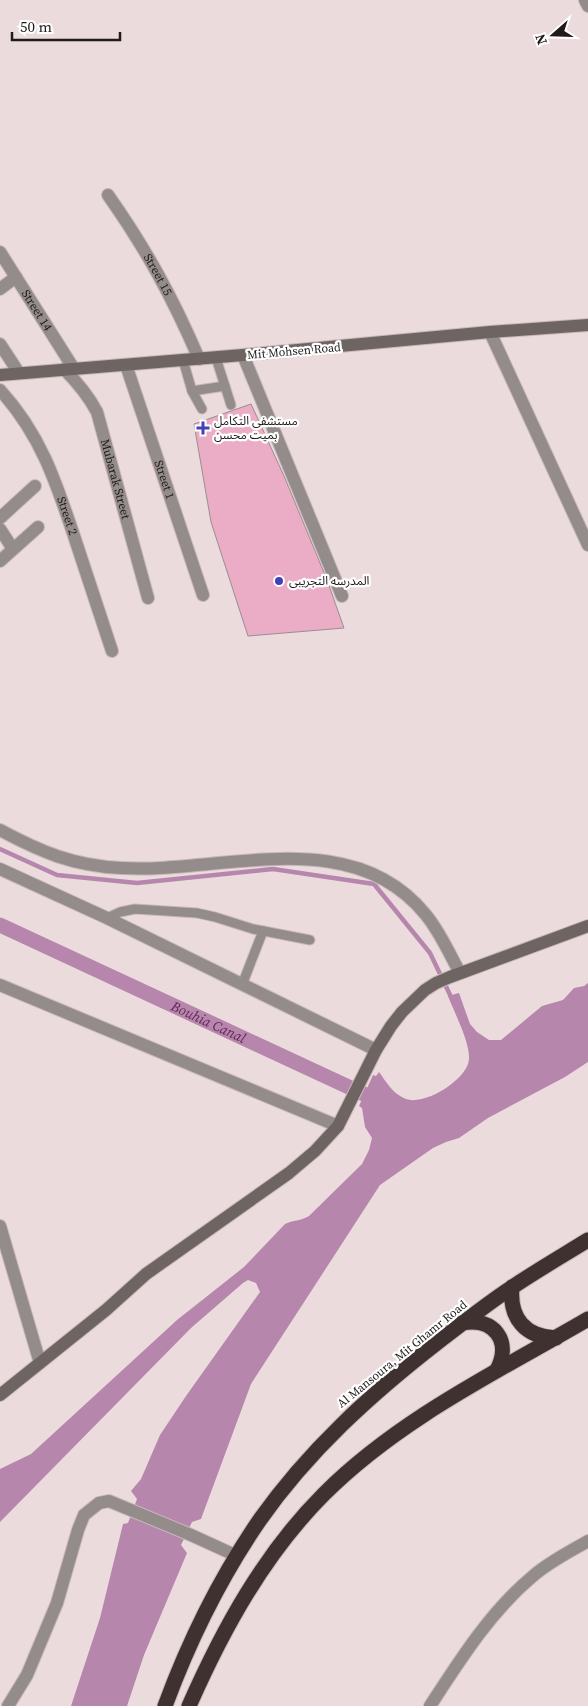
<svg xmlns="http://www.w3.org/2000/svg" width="588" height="1706" viewBox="0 0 588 1706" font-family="'Source Serif 4','Noto Sans Arabic',serif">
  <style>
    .water { fill: #b786ad }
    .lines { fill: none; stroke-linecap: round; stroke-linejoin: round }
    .stream { stroke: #b786ad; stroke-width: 4.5 }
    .canal { stroke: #b786ad; stroke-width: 15 }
    .building { fill: #ebadc6; stroke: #9b8c92 }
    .lane-casing { stroke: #c7b8ba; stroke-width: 11 }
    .street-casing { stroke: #c7b8ba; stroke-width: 14 }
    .secondary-casing { stroke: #c7b8ba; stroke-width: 14 }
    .highway-casing { stroke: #c7b8ba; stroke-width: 17 }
    .lane { stroke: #938c8b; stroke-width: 9 }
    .street { stroke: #938c8b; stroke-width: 12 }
    .secondary { stroke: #6e6462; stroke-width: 12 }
    .highway { stroke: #3e312f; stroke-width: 15 }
    .poi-dot { fill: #4341b6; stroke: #fff; stroke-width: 2 }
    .labels { text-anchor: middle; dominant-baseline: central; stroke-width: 4.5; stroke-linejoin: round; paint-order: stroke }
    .street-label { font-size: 12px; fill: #201a1a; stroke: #fff }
    .poi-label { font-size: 12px; fill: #201a1a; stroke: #fff; text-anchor: start }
    .water-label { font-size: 14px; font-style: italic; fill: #63285a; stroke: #fff }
  </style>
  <rect width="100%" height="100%" fill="#ecdbdd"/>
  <!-- water -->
  <path class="water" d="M588 983V1062L565 1077 488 1118 459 1138 446 1142 433 1148 380 1185 251 1384 201 1519 192 1522 181 1545 187 1553 144 1655 127 1706H71L100 1618 123 1524 128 1523 137 1499 131 1491 141 1479 160 1435 186 1396 260 1292 256 1283 248 1280 243 1283 191 1328 0 1522V1469L31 1454 177 1320 244 1267 285 1224C293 1220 301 1221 309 1216L362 1164 369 1150 372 1138 365 1127 362 1108 359 1106 373 1075 376 1076 379 1072C387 1083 393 1094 406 1099 425 1106 468 1079 469 1059 470 1042 454 1012 448 996L459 993 470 1024 477 1032 489 1040H501L542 1006 563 1000 574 988 584 986Z"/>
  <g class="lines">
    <!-- stream -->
    <polyline class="stream" points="0,849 57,875 137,883 273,869 374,884 430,953 452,999"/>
    <!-- canal -->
    <path class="canal" id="s1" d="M0 925 381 1102"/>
  </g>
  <!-- building -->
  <polygon class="building" points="251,404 284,476 327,580 344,628 248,636 211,522 194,424"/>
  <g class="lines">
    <!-- lane casing -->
    <g class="lane-casing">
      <g id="lane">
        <polyline points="216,358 231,405"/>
        <polyline points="183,360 192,391 202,409"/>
        <polyline points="192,391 225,386"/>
        <polyline points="107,918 120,912 135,909 197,913 215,917 253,929 310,940"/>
        <polyline points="242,985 263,931"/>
      </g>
    </g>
    <!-- street casing -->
    <g class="street-casing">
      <g id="street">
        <polyline points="585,0 588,6"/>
        <path id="s2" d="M108 195C146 249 173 298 199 359"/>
        <path id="s3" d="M0 252 74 369"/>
        <polyline points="0,289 16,277"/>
        <polyline points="490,332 588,545"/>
        <polyline points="0,344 19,373"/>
        <polyline points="243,355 342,596"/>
        <path id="s4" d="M126 365 203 595"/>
        <path id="s5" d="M64 369C78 383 88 395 97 412L148 598"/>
        <path id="s6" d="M0 390C42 436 57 485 76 542 88 579 100 615 112 651"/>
        <polyline points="0,518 35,486"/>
        <polyline points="0,529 13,549"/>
        <polyline points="0,561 38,527"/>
        <path d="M0 830C41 852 74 866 121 868 221 874 351 822 426 915 440 932 449 953 460 973"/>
        <polyline points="0,869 107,918 376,1050"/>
        <polyline points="0,985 338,1126"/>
        <polyline points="0,1226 40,1363"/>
        <polyline points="8,1706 27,1675 57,1603 78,1530 84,1515 99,1503 109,1501 191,1535 237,1556"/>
        <path d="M430 1706C460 1660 490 1612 533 1576 549 1562 569 1552 588 1541"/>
      </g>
    </g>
    <!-- secondary casing -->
    <g class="secondary-casing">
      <g id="secondary">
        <polyline points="0,375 243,355 490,332 588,325"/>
        <polyline points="0,1395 106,1310 146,1274 289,1173 315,1151 338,1126 376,1050 391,1026 402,1012 425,990 436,983 450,977 588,926"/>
      </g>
    </g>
    <!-- highway casing -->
    <g class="highway-casing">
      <g id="highway">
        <path d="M512 1287C509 1318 525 1337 556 1338"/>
        <path d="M462 1323C494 1317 512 1341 497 1370"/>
        <path d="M165 1706C189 1641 220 1578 259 1521 308 1451 371 1394 438 1342 462 1324 485 1305 511 1288 536 1271 562 1256 588 1240"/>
        <path d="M189 1706C223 1629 264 1554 324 1494 399 1419 497 1372 588 1319"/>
      </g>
    </g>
    <!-- lane -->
    <use href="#lane" class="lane"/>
    <!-- street -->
    <use href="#street" class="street"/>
    <!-- secondary -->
    <use href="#secondary" class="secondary"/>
    <!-- highway -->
    <use href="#highway" class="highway"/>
  </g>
  <!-- markers -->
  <g class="poi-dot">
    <path d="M200.5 420.5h5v5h5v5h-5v5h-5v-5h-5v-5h5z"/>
    <circle cx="279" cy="581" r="5"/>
  </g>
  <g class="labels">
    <!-- street labels -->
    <g class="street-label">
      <text stroke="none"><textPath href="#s2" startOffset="94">Street 15</textPath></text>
      <text stroke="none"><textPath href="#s3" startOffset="69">Street 14</textPath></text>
      <text transform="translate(294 351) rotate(-5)">Mit Mohsen Road</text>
      <text stroke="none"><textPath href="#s5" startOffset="124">Mubarak Street</textPath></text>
      <text stroke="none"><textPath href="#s4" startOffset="121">Street 1</textPath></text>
      <text stroke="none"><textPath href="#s6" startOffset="144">Street 2</textPath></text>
      <text transform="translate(402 1354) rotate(-39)">Al Mansoura, Mit Ghamr Road</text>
    </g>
    <!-- poi labels -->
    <g class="poi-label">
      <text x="214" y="421">مستشفى التكامل<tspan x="214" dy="14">بميت محسن</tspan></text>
      <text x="289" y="581">المدرسه التجريبى</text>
    </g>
    <!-- water labels -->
    <g class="water-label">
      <text stroke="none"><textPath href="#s1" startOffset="230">Bouhia Canal</textPath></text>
    </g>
  </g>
  <!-- north arrow -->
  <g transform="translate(553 35) rotate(250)" stroke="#ffffff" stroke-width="4" paint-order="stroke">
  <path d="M0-4L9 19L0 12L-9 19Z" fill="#201a1a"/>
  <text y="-8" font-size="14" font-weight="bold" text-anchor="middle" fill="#201a1a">N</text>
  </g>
  <!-- scale -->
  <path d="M12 32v8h108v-8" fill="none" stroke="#201a1a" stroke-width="2.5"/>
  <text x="20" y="32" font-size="15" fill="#201a1a" stroke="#ffffff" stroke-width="4" paint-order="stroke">50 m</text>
</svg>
